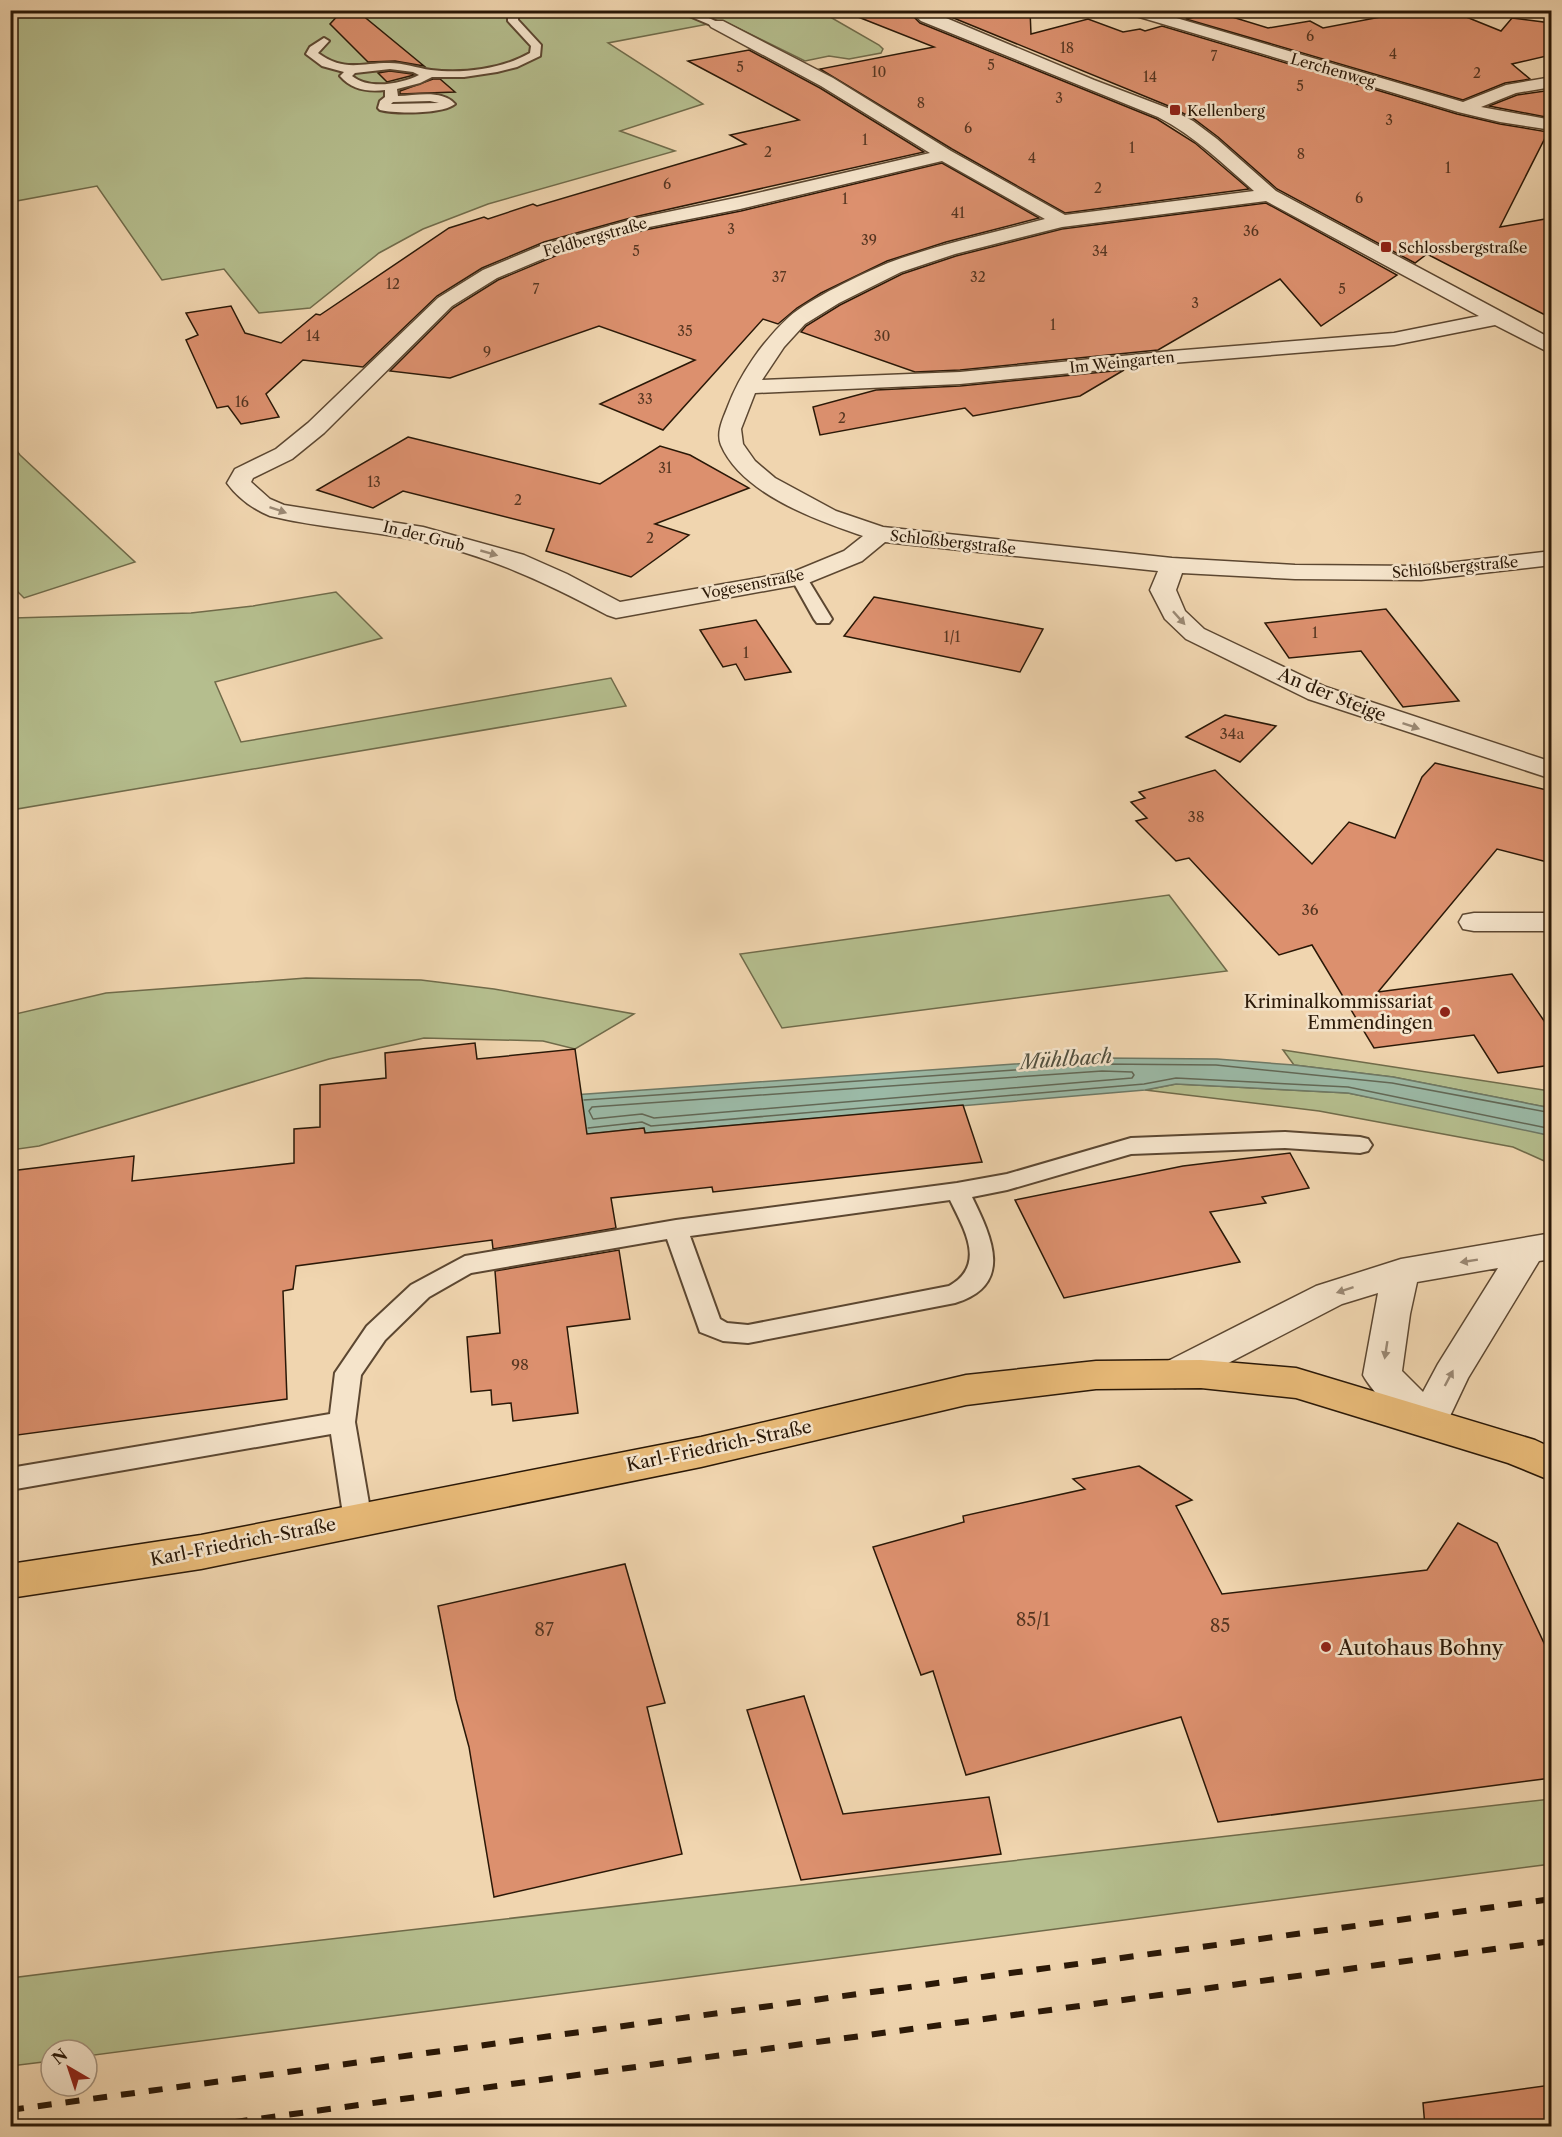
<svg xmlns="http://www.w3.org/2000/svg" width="1562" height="2137" viewBox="0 0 1562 2137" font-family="'Libre Caslon Text',serif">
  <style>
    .green { fill: #b5be8e; stroke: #706b4a; stroke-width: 1.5 }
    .water { fill: #9bb9a6; stroke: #6e7966; stroke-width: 1.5 }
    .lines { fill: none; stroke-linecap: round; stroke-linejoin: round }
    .shore { stroke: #626856; stroke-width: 1.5 }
    .building { fill: #dc906e; stroke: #2a1807; stroke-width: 1.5 }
    .service-casing { stroke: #5c4731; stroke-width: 4 }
    .minor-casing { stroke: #5c4731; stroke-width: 3 }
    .tertiary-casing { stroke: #5c4731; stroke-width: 3 }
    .primary-casing { stroke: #2a1807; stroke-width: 3 }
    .service { fill: #f5e4cb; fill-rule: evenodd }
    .minor { fill: #f5e4cb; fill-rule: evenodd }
    .tertiary { fill: #f5e4cb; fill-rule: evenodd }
    .primary { fill: #e8ba78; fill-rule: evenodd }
    .rail { stroke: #2a1807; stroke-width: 6; stroke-dasharray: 14 14; stroke-linecap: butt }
    .oneway { fill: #9a8873 }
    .poi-dot { fill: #8f2418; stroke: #f5e4cb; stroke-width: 2 }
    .labels { text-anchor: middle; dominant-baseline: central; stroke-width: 5; stroke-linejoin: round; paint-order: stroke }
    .far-number-label { font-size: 14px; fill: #563621 }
    .far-street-label { font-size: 15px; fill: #2a1807; stroke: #f5e4cb }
    .far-poi-label { font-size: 15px; fill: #2a1807; stroke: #f5e4cb; text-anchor: start }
    .number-label { font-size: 15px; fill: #563621 }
    .street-label { font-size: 18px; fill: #2a1807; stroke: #f5e4cb }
    .poi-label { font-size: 18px; fill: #2a1807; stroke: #f5e4cb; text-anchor: end }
    .near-number-label { font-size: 18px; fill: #563621 }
    .water-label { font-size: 20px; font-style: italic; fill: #52503f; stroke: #f5e4cb }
    .near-poi-label { font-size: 21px; fill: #2a1807; stroke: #f5e4cb; text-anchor: start }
  </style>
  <rect width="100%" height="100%" fill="#f0d5af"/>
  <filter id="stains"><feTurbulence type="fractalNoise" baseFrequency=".00333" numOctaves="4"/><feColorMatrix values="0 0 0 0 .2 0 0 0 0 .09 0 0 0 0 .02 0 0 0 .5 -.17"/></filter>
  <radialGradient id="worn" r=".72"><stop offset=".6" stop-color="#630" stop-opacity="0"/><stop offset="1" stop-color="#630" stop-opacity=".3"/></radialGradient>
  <!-- green -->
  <g class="green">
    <polygon points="818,10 879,45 883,49 881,53 849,59 829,56 805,61 724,21 608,43 703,104 620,131 675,151 488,204 423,229 379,253 310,308 259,313 224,269 162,280 97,186 11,202 11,11"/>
    <polygon points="11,443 20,455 135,562 24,598 11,585"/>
    <polygon points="336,592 382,638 215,682 241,742 611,678 626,706 11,810 11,616 13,618 191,613 253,606"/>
    <polygon points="1169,895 1227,971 782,1028 740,954"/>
    <polygon points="306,978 421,980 494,989 634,1014 575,1049 543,1041 424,1038 329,1059 39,1146 11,1150 11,1015 106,993"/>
    <polygon points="1283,1050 1550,1091 1551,1091 1551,1108 1393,1077 1294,1065"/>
    <polygon points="1176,1084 1348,1093 1528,1129 1551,1136 1551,1164 1513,1147 1319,1111 1145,1090"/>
    <polygon points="1551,1799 1551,1864 87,2056 87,2050 51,2050 51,2061 11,2066 11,1978 217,1952"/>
  </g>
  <!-- water -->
  <polygon class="water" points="1101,1058 1217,1059 1294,1065 1393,1077 1551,1108 1552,1136 1348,1093 1176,1084 1145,1090 645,1133 644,1128 579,1135 573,1095"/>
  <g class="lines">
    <!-- shore -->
    <g class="shore">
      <polygon points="1102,1071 1132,1072 1134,1075 1132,1078 654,1118 642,1114 593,1119 589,1111 592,1107"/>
      <polyline points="584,1100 1102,1064 1216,1065 1392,1083 1552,1113"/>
      <polyline points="588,1128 642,1122 651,1126 1144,1084 1176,1078 1348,1087 1552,1129"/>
    </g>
  </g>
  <!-- building -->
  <g class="building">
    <polygon points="343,10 356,10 424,66 395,61 368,62 330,24"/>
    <polygon points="849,10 907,10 920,23 1157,119 1195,143 1249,189 1065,213 952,149 820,69 934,47 848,13"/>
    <polygon points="934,10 1030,10 1031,34 1088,19 1123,32 1140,29 1145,31 1162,26 1457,114 1500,124 1548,132 1500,227 1551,218 1551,318 1427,254 1415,263 1277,189 1218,137 1194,119 1171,107"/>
    <polygon points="1417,10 1449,10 1501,31 1512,18 1551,23 1551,55 1512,64 1530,79 1505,83 1463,100 1186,19 1216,12 1268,28 1310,21 1323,28"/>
    <polygon points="749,50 820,88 924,152 634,217 544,242 482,268 437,296 363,367 303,360 266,394 279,417 241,424 228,406 217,408 186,340 198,335 186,313 231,306 245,333 281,343 316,314 320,315 449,228 484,217 488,219 533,204 537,206 746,144 730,135 799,120 688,61"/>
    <polygon points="390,71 412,74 414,75 387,82 378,73"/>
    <polygon points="433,79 440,79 455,92 400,94 400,91"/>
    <polygon points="1545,91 1551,96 1551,118 1489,106 1517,95"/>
    <polygon points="942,163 1039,218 946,242 887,261 821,293 797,308 778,324 763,319 663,430 600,404 695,360 599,326 450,378 390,371 453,308 498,280 560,254 645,230 741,211"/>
    <polygon points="1266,203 1397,275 1321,326 1280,279 1158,350 960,370 915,372 801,332 806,326 840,305 902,274 956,256 1062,229"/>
    <polygon points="1124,370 1080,396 973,416 965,408 820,435 813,407 876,390 960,386"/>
    <polygon points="408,437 600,484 660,446 690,455 749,488 655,524 689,535 631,577 546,551 554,529 403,491 373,508 317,490"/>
    <polygon points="874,597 1043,629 1020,672 844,636"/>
    <polygon points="1386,609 1459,701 1403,707 1361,651 1289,658 1265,623"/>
    <polygon points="756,620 791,672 745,680 736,664 723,667 700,630"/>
    <polygon points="1225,715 1276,726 1240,762 1186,737"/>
    <polygon points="1435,763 1551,791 1551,863 1497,849 1378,992 1512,974 1551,1031 1551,1065 1498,1073 1474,1035 1374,1048 1312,945 1279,955 1189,858 1176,861 1136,821 1147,818 1131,802 1145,798 1139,792 1215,770 1312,864 1349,822 1395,838 1422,777"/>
    <polygon points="475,1043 477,1059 575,1049 587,1134 644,1128 645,1133 963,1105 982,1162 713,1192 712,1187 611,1198 616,1228 493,1249 492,1240 296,1266 293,1289 283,1291 287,1399 10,1436 10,1171 134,1156 132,1181 294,1163 294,1129 320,1127 320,1085 386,1078 385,1053"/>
    <polygon points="1290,1153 1309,1188 1262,1197 1266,1203 1210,1212 1240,1262 1064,1298 1015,1200 1183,1166"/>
    <polygon points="619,1250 630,1319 567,1327 578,1413 513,1421 511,1403 492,1405 491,1390 471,1392 467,1337 500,1333 495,1271"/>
    <polygon points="1139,1466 1192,1500 1176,1506 1222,1594 1427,1570 1458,1523 1497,1543 1551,1658 1551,1778 1218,1822 1181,1717 966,1775 933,1671 921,1675 873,1547 964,1522 963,1516 1085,1489 1073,1479"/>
    <polygon points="625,1564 665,1703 647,1707 682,1854 494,1897 469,1747 456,1699 438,1606"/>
    <polygon points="804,1696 843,1814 989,1797 1001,1854 801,1880 747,1710"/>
    <polygon points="1551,2085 1551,2127 1425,2127 1423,2103"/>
  </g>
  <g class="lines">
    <!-- service casing -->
    <g class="service-casing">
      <g id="service">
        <path d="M511 10H524L518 15V20L541 45 540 56 517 67 497 72 464 77H432L420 83 397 89 398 96C416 96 441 89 455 104 443 114 396 114 380 110L378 108 380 101 385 97V90C368 92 352 90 340 76L344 72 322 66 306 54 310 47 324 38 329 41 318 53C344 72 360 63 389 63 404 63 417 68 431 70 463 74 502 69 530 53L531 46 508 21V14ZM390 69 413 72 419 75C401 84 369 90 352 76L355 73ZM430 101 439 103 391 104 393 102Z"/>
        <polygon points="675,10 691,10 722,24 721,26 713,26"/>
        <polygon points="799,573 805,574 807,578 832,619 829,623 817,623 814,619 791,578 793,574"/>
        <path d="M1285 1132 1360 1137 1368 1139 1372 1145 1368 1151 1360 1153 1285 1148 1131 1154 1007 1190 972 1197C991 1236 1015 1285 955 1303L748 1343 723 1341 700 1332 667 1239 471 1273 429 1297 385 1340 361 1375 355 1422 372 1521 368 1529 358 1532 348 1529 344 1521 331 1434 10 1490V1468L330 1414 335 1373 367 1326 411 1285 465 1256 676 1220 957 1183 1007 1174 1131 1138ZM950 1200C964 1229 987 1265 949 1286L748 1325 727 1323 720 1319 690 1236Z"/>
      </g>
    </g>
    <!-- minor casing -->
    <g class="minor-casing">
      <g id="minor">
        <path d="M909 10H927L1094 80 1170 109 1193 121 1217 139 1276 191 1552 339V354L1495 325 1394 345 1172 363 960 384 755 393 741 429 743 444 755 461 775 478 836 511 883 527 1172 558 1295 565 1421 566 1552 551V565L1421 580 1295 579 1182 573 1176 590 1185 611 1204 629 1326 687 1552 762V779L1308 699 1186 639 1165 619 1150 590 1158 571 885 542 862 561 808 583 616 618 607 615C547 583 487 555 420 541 370 530 319 528 270 516 253 509 238 498 227 483L235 469 276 449 308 423 438 298 483 270 545 244 634 219 740 197 930 153 821 86 711 27 709 24 711 21H723L833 78 951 151 1065 215 1254 191C1223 164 1195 136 1158 117L921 21ZM942 161 1045 219C993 233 939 244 888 263 862 274 809 299 789 317 763 341 740 374 728 406 723 419 716 432 721 445 742 494 816 520 863 536L844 551 793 572 620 602 567 574 524 555 423 527 284 505 270 499 251 482 253 478 292 459 324 433 452 306 497 278 559 252 644 228 740 209ZM1266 201 1479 316 1394 333 1172 351 960 372 762 380 784 347 805 324 839 303 901 272 955 254 1062 227Z"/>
        <polygon points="1124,10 1149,10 1463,102 1506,85 1552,77 1552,87 1516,93 1481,107 1552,120 1552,130 1500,122 1458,112 1126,13"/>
        <polygon points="1474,913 1552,913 1552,931 1474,931 1463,929 1459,922 1463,915"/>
      </g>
    </g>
    <!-- tertiary casing -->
    <g class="tertiary-casing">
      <path id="tertiary" d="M1552 1233V1259L1539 1261 1468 1378 1442 1433C1438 1434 1432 1437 1428 1437 1411 1437 1371 1390 1363 1375L1378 1293 1342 1304 1188 1384 1175 1388 1162 1384 1156 1374 1162 1364 1316 1286 1401 1259ZM1498 1268 1438 1364 1423 1392 1402 1371 1410 1314 1417 1282Z"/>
    </g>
    <!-- primary casing -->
    <g class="primary-casing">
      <polygon id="primary" points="1201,1360 1296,1368 1535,1440 1552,1448 1552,1481 1508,1463 1296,1398 1201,1388 1096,1389 966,1405 701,1467 201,1569 10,1598 10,1564 201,1535 701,1437 966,1375 1096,1361"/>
    </g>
    <!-- service -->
    <use href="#service" class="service"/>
    <!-- minor -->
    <use href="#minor" class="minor"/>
    <!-- tertiary -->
    <use href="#tertiary" class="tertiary"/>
    <!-- primary -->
    <use href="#primary" class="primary"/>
    <!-- rail -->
    <g class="rail">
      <polyline points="10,2110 1552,1899"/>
      <polyline points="206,2126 1552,1941"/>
    </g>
  </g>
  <!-- one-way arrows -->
  <defs><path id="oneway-solid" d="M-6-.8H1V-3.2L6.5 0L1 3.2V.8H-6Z" transform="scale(1.5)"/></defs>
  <g class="oneway">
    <use href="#oneway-solid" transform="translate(278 510) rotate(19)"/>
    <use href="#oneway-solid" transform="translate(489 553) rotate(16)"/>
    <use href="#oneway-solid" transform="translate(1179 618) rotate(48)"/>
    <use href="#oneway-solid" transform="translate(1411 726) rotate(19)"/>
    <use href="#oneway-solid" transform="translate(1469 1261) rotate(171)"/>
    <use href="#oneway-solid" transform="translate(1345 1290) rotate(162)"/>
    <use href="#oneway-solid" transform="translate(1386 1350) rotate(99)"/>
    <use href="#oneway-solid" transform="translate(1449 1378) rotate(-62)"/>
  </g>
  <!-- markers -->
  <g class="poi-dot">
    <rect x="1169" y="104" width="12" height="12" rx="3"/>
    <rect x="1380" y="241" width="12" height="12" rx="3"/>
    <circle cx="1445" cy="1012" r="6"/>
    <circle cx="1326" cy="1647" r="6"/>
  </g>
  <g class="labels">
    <!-- far-number labels -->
    <g class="far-number-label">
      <text x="1310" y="36">6</text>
      <text x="1067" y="48">18</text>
      <text x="1393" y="54">4</text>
      <text x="1214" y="56">7</text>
      <text x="991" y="65">5</text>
      <text x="740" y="67">5</text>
      <text x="879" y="72">10</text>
      <text x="1477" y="73">2</text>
      <text x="1150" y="77">14</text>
      <text x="1300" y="86">5</text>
      <text x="1059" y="98">3</text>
      <text x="921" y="103">8</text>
      <text x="1389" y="120">3</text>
      <text x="968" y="128">6</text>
      <text x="865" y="140">1</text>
      <text x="1132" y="148">1</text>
      <text x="768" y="152">2</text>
      <text x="1301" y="154">8</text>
      <text x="1032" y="158">4</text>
      <text x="1448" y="168">1</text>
      <text x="667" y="184">6</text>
      <text x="1098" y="188">2</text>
      <text x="1359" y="198">6</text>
      <text x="845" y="199">1</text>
      <text x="958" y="213">41</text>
      <text x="731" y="229">3</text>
      <text x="1251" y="231">36</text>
      <text x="869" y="240">39</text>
      <text x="636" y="251">5</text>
      <text x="1100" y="251">34</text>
      <text x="779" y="277">37</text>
      <text x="978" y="277">32</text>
      <text x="393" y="284">12</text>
      <text x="536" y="289">7</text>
      <text x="1342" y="289">5</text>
      <text x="1195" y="303">3</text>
      <text x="1053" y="325">1</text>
      <text x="685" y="331">35</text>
      <text x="313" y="336">14</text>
      <text x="882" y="336">30</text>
      <text x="487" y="352">9</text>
      <text x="645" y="399">33</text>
      <text x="242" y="402">16</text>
      <text x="842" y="418">2</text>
      <text x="665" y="468">31</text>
      <text x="374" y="482">13</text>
      <text x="518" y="500">2</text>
      <text x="650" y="538">2</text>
      <text x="1315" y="633">1</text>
      <text x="952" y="637">1/1</text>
      <text x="746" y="653">1</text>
    </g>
    <!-- far-street labels -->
    <g class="far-street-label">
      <text transform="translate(1333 70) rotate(16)">Lerchenweg</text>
      <text transform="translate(595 237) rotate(-16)">Feldbergstraße</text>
      <text transform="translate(1122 362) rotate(-6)">Im Weingarten</text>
      <text transform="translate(424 536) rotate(14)">In der Grub</text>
      <text transform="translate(953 542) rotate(6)">Schloßbergstraße</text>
      <text transform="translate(1455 567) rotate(-5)">Schloßbergstraße</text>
      <text transform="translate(753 584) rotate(-11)">Vogesenstraße</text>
    </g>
    <!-- far-poi labels -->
    <g class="far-poi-label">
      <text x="1187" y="110">Kellenberg</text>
      <text x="1398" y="247">Schlossbergstraße</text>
    </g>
    <!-- number labels -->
    <g class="number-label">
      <text x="1232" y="733">34a</text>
      <text x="1196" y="816">38</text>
      <text x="1310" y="909">36</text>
      <text x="520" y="1364">98</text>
    </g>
    <!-- street labels -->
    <g class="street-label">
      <text transform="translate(1332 695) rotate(22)">An der Steige</text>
      <text transform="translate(719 1446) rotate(-12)">Karl-Friedrich-Straße</text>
      <text transform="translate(243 1542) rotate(-11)">Karl-Friedrich-Straße</text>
    </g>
    <!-- poi labels -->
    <g class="poi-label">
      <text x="1433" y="1002">Kriminalkommissariat<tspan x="1433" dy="21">Emmendingen</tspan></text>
    </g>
    <!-- near-number labels -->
    <g class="near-number-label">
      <text x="1033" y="1620">85/1</text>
      <text x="1220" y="1626">85</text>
      <text x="544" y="1630">87</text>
    </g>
    <!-- water labels -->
    <g class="water-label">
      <text transform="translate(1066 1059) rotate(-4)">Mühlbach</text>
    </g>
    <!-- near-poi labels -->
    <g class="near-poi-label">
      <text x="1338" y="1647">Autohaus Bohny</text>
    </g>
  </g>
  <!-- margin -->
  <rect width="1562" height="2137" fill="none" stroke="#f0d5af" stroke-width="36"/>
  <rect x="12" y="12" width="1538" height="2113" fill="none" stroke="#2a1807" stroke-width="3"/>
  <rect x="18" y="18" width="1526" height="2101" fill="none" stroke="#2a1807" stroke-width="1.5"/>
  <!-- north arrow -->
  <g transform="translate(69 2068) rotate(321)"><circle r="28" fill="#f5e4cb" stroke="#a4927d" stroke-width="1.5"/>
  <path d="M0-4.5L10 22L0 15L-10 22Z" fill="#8f2418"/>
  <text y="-9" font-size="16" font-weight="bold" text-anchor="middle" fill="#2a1807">N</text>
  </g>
  <rect width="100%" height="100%" filter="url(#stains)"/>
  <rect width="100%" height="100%" fill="url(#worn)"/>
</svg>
